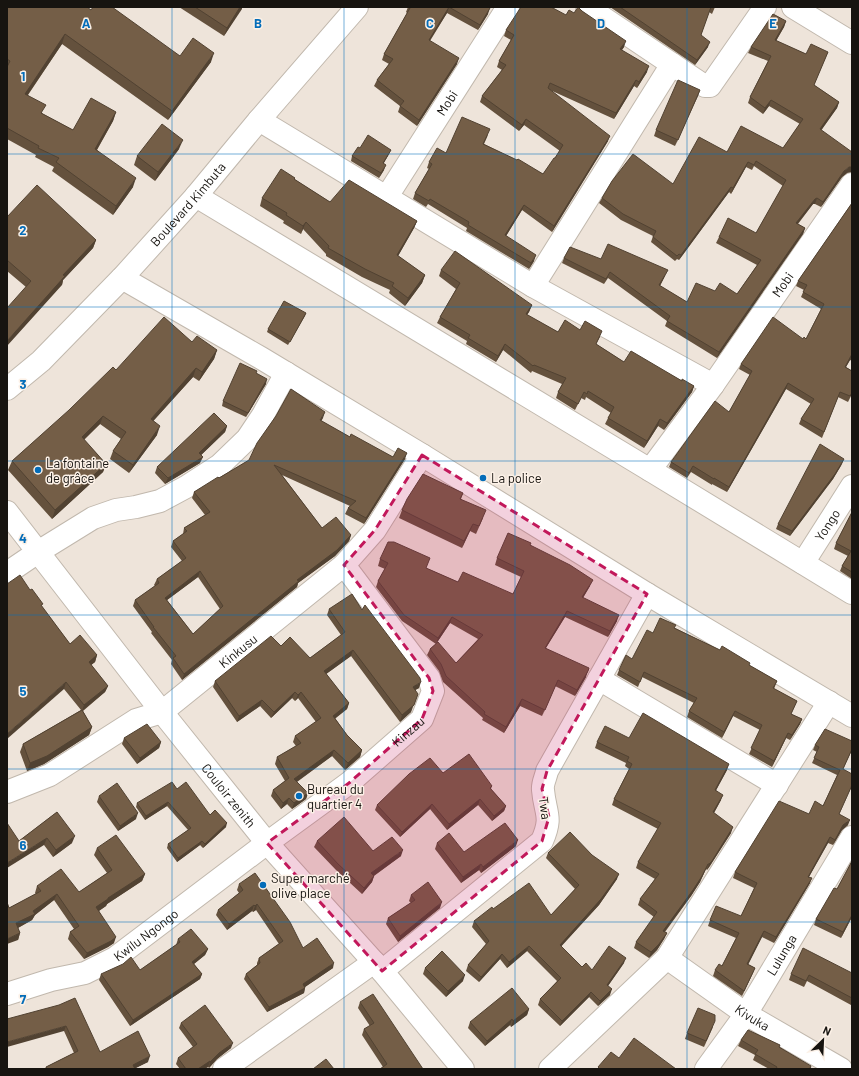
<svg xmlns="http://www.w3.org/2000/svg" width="859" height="1076" viewBox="0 0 859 1076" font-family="Barlow,sans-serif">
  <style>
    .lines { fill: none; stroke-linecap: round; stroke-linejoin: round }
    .street-casing { stroke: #c1b8ad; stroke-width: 24 }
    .secondary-casing { stroke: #c1b8ad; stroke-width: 24 }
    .street { stroke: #fff; stroke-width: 22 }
    .secondary { stroke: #fff; stroke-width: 22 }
    .wall { fill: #64513d; fill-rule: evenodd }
    .shaded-wall { fill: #514232 }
    .building { fill: #745e47; stroke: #514232; fill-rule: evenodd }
    .marked { fill: #c2185b; fill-opacity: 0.2; stroke: #c2185b; stroke-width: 3; stroke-dasharray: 8 5; stroke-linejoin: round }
    .grid { fill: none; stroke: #046db9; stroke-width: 1; stroke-opacity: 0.55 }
    .poi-dot { fill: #046db9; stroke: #fcf1e7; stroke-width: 1.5 }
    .labels { text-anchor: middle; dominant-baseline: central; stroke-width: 3; stroke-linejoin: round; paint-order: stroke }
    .street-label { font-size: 13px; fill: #171410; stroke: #fcf1e7 }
    .poi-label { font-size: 13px; fill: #171410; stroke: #fcf1e7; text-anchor: start }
    .grid-label { font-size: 13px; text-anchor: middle; font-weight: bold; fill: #046db9; stroke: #fcf1e7; stroke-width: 3; stroke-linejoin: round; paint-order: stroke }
  </style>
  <rect width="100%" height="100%" fill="#eee4da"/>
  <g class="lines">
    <!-- street casing -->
    <g class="street-casing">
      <g id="street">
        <polyline points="587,7 700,83 705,86 710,86 765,7"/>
        <polyline points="793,7 852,43"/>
        <polyline points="259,120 533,286 713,385"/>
        <polyline points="196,196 650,470 852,593"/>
        <path id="s1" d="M386 198 508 7"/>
        <polyline points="122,278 261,358 422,455 647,594 852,716"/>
        <polyline points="533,286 672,64"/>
        <path id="s2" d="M650 470 713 385 852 184"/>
        <path id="s3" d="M7 512 162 712 267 843 382 971 463 1069"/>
        <path id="s4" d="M803 563 852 486"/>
        <polyline points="7,573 38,552 93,518 116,510 136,507 160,501 186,487 220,465 247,439 263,415 286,373"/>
        <polyline points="599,679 777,785"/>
        <path id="s5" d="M7 792 50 775 136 720 162 712 344 565 375 530 422 455"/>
        <path id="s6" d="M667 958 746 1014 841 1069"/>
        <path d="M382 971 542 841C553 816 545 814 543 790 542 784 546 777 547 771L647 594"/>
        <path id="s7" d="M7 994 51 980 85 973 115 958 267 843 349 783 422 719 433 691 429 678 344 565"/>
        <polyline points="224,1069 374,962"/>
        <polyline points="550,1069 667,958 829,702"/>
        <path id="s8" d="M706 1069 746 1014 852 837"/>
      </g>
    </g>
    <!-- secondary casing -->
    <g class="secondary-casing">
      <g id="secondary">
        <path id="s9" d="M7 389 41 361 122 278 196 196 259 120 357 7"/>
      </g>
    </g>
    <!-- street -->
    <use href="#street" class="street"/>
    <!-- secondary -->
    <use href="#secondary" class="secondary"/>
  </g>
  <!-- wall -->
  <g class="wall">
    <polygon points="7,7 91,10 180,56 211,62 168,120 62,44 28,95 43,114 73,130 116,112 113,121 97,150 133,187 113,215 52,171 54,167 35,157 36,155 7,139"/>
    <polygon points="179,7 242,7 224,36"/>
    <polygon points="408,7 488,7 488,14 478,30 447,13 430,41 457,64 417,126 398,112 400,106 374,86 377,80 389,64 382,60 384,54 407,13 406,12"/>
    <polygon points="610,7 715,7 712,14 709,12 701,35 708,47 695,65"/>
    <polygon points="582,11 624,47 622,50 647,72 637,88 634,86 614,119 550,90 608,141 552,232 522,210 506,236 534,261 529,269 466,231 467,228 428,204 426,207 413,199 415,193 429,169 427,168 429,162 446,153 488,135 484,144 543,174 555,158 560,151 524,125 519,131 480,102 482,96 502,70 497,67 499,61 511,40 504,36 506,30"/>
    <polygon points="786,21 784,27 776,41 806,54 828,52 814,85 839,102 837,108 821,130 847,173 842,177 821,207 815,204 813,204 798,224 805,228 803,234 717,358 665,326 667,321 608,278 604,284 562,263 564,258 601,259 665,276 660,286 687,302 715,291 737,294 757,265 716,243 719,237 756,233 783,186 754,166 752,170 746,167 731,194 729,192 679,260 677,259 675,261 651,242 653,236 621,220 599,203 602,198 673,184 727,152 783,148 800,124 769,106 763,114 748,103 750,97 768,61 748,53 751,47"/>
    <polygon points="700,90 675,146 654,136 656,130"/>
    <polygon points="360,148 389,154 383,164 384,170 379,178 351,161 352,156"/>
    <polygon points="179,149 155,181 134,165 137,156"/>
    <polygon points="294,179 330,202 417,221 414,228 398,256 425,275 422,283 405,306 389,293 390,290 362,277 326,256 326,254 303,229 301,234 283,223 284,221 260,206 262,198"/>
    <polygon points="852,203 852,361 850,360 846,367 852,371 852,394 848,402 838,397 822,438 799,424 801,419 811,404 786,389 727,492 712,484 712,485 691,472 687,478 669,467 671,462 729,412 750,375 739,369 741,364 803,339 806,339 821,309 801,297 804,290 796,286 798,281"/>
    <polygon points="7,217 96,240 93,248 63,280 62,285 26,287 7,271"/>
    <polygon points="441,270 532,305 529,312 527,315 558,332 580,330 600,337 596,344 624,362 682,381 694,386 692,392 664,430 658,426 644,448 605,424 608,418 611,413 586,397 585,400 581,398 575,410 556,398 558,392 562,384 532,371 531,373 503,350 496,362 466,344 467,341 437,323 440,317 456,289 439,276"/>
    <polygon points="306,313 305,316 288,345 267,332 268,329"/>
    <polygon points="192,342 217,350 214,359 199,381 193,377 153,421 157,435 129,473 110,459 113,451 121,439 100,424 84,440 106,464 103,472 52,519 8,470 12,461 116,370"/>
    <polygon points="256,373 266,384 246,417 222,406 223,401"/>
    <path d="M323 418 321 421 350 437 393 457 405 459 364 524 345 514 348 508 350 506 282 475 322 528 351 535 349 541 335 556 298 583 297 587 182 680 171 664 172 660 151 633 152 632 133 606 135 600 155 586 154 585 157 579 182 561 171 547 173 541 183 534 184 528 205 515 192 498 194 492ZM198 577 220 609 193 634 167 600Z"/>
    <polygon points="227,426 225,432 201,455 200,463 165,484 155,473 157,467"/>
    <polygon points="842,464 833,479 790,536 776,529 778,524"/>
    <polygon points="463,493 461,499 483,518 476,534 470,531 462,548 399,518 402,510"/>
    <polygon points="852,512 852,579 840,571 842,566 848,556 834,549 836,543"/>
    <path d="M530 545 590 586 583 598 617 621 608 637 565 617 546 648 586 677 575 696 555 686 542 716 520 706 504 733 482 720 483 718 443 682 439 671 427 655 430 649 436 644 402 621 376 587 378 581 385 569 378 566 380 559 426 568 458 582 513 594 521 577 495 565 497 558ZM450 623 478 639 456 663 436 644Z"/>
    <polygon points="42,607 70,644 97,655 95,662 91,665 108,686 105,692 83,711 92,727 89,735 44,764 27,771 20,752 23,744 81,710 64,689"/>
    <polygon points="329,609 362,610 419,688 415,690 411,712 400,722 351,656 326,674 349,703 347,709 335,718 347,735 362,750 360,757 345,770 332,756 297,782 308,793 306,799 292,809 287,804 281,809 271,796 273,790 285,781 275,764 277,757 296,746 293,742 295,736 316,722 298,698 295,701 292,698 271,718 260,706 237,722 213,687 215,681 281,646 310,658 341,635 327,615"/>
    <polygon points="675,628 749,665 777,681 774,689 797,701 791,714 802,719 800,724 790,740 786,738 772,767 749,754 760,730 733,716 722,738 687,717 689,711 694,703 642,677 638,687 617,675 619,670 632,659"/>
    <polygon points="124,738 161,742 159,748 137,764 122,744"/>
    <polygon points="629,738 727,770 716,790 721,800 714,813 731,833 710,866 707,870 706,869 700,882 691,896 665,932 667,933 664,939 657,950 649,958 634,948 636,942 654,917 638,905 640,899 655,879 636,868 638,862 658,829 612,805 614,799 629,769 625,766 626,763 595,748 597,742"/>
    <polygon points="852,741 852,750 843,769 839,814 848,825 842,830 833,845 828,843 809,877 810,883 774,943 762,937 748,964 755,968 742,996 713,976 715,970 722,966 736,938 708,926 710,920 741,916 754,888 733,878 735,872 809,814 823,806 837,775 812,763 817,752 813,750 815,745"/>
    <polygon points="443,773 492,786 491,789 506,806 504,811 492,821 478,805 447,830 430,809 400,837 375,810 377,805"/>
    <polygon points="177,789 226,827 203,848 200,845 177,862 167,848 168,844 188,830 167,806 145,820 136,807 137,803"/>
    <polygon points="99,796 136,819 118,831 97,802"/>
    <polygon points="57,812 72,843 53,857 44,845 19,841"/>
    <polygon points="317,841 401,856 374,876 372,882 362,894 336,870 314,847"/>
    <polygon points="437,843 464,852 516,846 481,873 479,870 461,883 435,849"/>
    <polygon points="97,848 145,874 142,881 107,904 106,906 99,911 114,943 108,947 84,959 68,939 70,932 74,929 54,900 35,915 32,920 18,928 20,933 18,940 9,908 36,894 35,893 37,886 79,892 107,873 94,855"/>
    <polygon points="548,853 592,855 617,879 599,905 561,946 582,967 592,970 624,963 608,986 610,995 598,1006 589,997 560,1026 538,1005 540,999 557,981 527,951 507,968 500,959 479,982 466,971 468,965 486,944 472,927 474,921 493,909 551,915 575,889 546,858"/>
    <polygon points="852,861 852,917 841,938 814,925 816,919 837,889"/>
    <polygon points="239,884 303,948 333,968 305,987 304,993 267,1012 244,979 246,974 257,965 257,963 259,958 279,944 256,910 253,912 252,911 227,930 216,915 218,910 239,893 237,890"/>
    <polygon points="411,895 440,908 398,942 386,924 388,918 411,903 409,901"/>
    <polygon points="178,939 208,949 205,955 194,964 202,974 200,979 130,1026 99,980 101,974 140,970 176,945"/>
    <polygon points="425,968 463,981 446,997 423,974"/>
    <polygon points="852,973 852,1004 851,1005 807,981 804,987 789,980 791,974"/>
    <polygon points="360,1002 423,1069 383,1067 362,1035 364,1029 370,1026 358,1008"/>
    <polygon points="59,1005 100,1052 148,1062 135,1068 135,1069 45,1069 46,1067 74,1053 64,1031"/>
    <polygon points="529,1009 527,1015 511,1027 510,1025 485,1046 468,1028 470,1022"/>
    <polygon points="181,1023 231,1048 217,1059 209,1068 208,1067 204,1069 180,1069 176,1064 178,1058 193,1047 179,1028"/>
    <polygon points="713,1027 704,1047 685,1039 687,1033"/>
    <polygon points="741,1040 780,1045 779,1047 813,1069 769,1069 753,1060 755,1055 738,1046"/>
  </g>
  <!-- shaded-wall -->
  <g class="shaded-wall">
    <polygon points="240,7 242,7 242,9 224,36 227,28"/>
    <polygon points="449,7 447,13 426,46 429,40"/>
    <polygon points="490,8 488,14 478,30 480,25"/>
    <polygon points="786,21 784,27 773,46 775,40"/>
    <polygon points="65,34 62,44 22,103 25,94"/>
    <polygon points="626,41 624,47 618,55 620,49"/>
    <polygon points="710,42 708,47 695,65 697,60"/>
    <polygon points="214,53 211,62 168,120 172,111"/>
    <polygon points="459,58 457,64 417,126 419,120"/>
    <polygon points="649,66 647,72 637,88 639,82"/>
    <polygon points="636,80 634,86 614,119 616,113"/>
    <polygon points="700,90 698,96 675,146 678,140"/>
    <polygon points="771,100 769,106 763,114 765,108"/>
    <polygon points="839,102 837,108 818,135 820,129"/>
    <polygon points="116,112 113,121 92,158 95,149"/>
    <polygon points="526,119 524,125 519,131 522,125"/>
    <polygon points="610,136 608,141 552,232 554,226"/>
    <polygon points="183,140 179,149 155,181 158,172"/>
    <polygon points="391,150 389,154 381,168 383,163"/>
    <polygon points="748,162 746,167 731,194 733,188"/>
    <polygon points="386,165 384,170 379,178 381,173"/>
    <polygon points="849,167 852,167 852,172 847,173 842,177 821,207 823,202 844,171"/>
    <polygon points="136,178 133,187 113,215 116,206"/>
    <polygon points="731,187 729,192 679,260 681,255"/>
    <polygon points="817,198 815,204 813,204 794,228 796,223 815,199"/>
    <polygon points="524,205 522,210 503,241 505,235"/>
    <polygon points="417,221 414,228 394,263 397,255"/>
    <polygon points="306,222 303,229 301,234 303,226"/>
    <polygon points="805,228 803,234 717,358 719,352"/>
    <polygon points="96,240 93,248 63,280 62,285 7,346 7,341 63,275"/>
    <polygon points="536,255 534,261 529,269 531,263"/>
    <polygon points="668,270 665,276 657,291 659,285"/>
    <polygon points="425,275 422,283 405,306 408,298"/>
    <polygon points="532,305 529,312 523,320 526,314"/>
    <polygon points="505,344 503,350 496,362 498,356"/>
    <polygon points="217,350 214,359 199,381 202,372"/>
    <polygon points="852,354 850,360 843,372 845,367"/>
    <polygon points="196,368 193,377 147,428 151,419"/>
    <polygon points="267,379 266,384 246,417 248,413"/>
    <polygon points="788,383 786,389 727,492 729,487"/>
    <polygon points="694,386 692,392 664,430 667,423"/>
    <polygon points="325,412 323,418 318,426 320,420"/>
    <polygon points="103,416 100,424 78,445 82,437"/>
    <polygon points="660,419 658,426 644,448 647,441"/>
    <polygon points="160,426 157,435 129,473 133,465"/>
    <polygon points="227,426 225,432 197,459 199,453"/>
    <polygon points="407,453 405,459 364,524 366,518"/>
    <polygon points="203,457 200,463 165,484 168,478"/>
    <polygon points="844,459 842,464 833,479 790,536 792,531"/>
    <polygon points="106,464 103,472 52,519 55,510"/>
    <polygon points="473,524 470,531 462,548 464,541"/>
    <polygon points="351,535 349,541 335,556 298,583 297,587 182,680 184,674"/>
    <polygon points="200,571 198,577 163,603 165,598"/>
    <polygon points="593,580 590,586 579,604 582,597"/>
    <polygon points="567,611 565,617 542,654 545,648"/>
    <polygon points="619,615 617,621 608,637 610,631"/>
    <polygon points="452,617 450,623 436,644 438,638"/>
    <polygon points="353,650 351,656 322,677 324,671"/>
    <polygon points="97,655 95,662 86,669 89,662"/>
    <polygon points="589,668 586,677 575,696 577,690"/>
    <polygon points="558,680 555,686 542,716 545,710"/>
    <polygon points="66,682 64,689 7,739 7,734"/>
    <polygon points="421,682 419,688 410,693 413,687"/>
    <polygon points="108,686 105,692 82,711 84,705"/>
    <polygon points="295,692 292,698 271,718 274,712"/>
    <polygon points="301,692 298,698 295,701 298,695"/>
    <polygon points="418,694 411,712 400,722 402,715"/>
    <polygon points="522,699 520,706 504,733 506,727"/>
    <polygon points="262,700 260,706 237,722 239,716"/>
    <polygon points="349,703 347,709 331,722 333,716"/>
    <polygon points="735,711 733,716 722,738 724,732"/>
    <polygon points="802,719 800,724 790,740 792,735"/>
    <polygon points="92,727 89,735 44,764 27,771 30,763"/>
    <polygon points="788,733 786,738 772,767 774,761"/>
    <polygon points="161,742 159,748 137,764 140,758"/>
    <polygon points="334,750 332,756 292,785 294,779"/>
    <polygon points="362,750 360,757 345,770 348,763"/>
    <polygon points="729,764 727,770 713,796 715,790"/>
    <polygon points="852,785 852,786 837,819 839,814"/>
    <polygon points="308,793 306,799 292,809 294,803"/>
    <polygon points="723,795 721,800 711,818 713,812"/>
    <polygon points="289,798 287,804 281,809 283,803"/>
    <polygon points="480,799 478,805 447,830 449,824"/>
    <polygon points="168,802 167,806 145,820 146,816"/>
    <polygon points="432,804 430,809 400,837 402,832"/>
    <polygon points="506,806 504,811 492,821 494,816"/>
    <polygon points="138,813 136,819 118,831 120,826"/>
    <polygon points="850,820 848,825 842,830 833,845 835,840 843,825"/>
    <polygon points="227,823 226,827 203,848 205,844"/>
    <polygon points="733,827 731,833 707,870 709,864"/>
    <polygon points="75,836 72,843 53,857 56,850"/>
    <polygon points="830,837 828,843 806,882 808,877"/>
    <polygon points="47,838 44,845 7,868 7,863"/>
    <polygon points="518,840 516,846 481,873 483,867"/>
    <polygon points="202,841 200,845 177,862 178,858"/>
    <polygon points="403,850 401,856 369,879 371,873"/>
    <polygon points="481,864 479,870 461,883 463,877"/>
    <polygon points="708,864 700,882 691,896 661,936 663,931"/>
    <polygon points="145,874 142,881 107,904 106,906 94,914 96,907 108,898"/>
    <polygon points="619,874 617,879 599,905 558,950 560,945"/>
    <polygon points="374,876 372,882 362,894 364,888"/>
    <polygon points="812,878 810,883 774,943 776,937"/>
    <polygon points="57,894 54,900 35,915 32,920 14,930 16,923"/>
    <polygon points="442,902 440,908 398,942 400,936"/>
    <polygon points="257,904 256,910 253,912 255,906"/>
    <polygon points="254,905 252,911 227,930 229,924"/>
    <polygon points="852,915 852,917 841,938 843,932"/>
    <polygon points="764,931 762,937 746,969 747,964"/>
    <polygon points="20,933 18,940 7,944 7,939"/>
    <polygon points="667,933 664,939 657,950 649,958 651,952"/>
    <polygon points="116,937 114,943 108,947 84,959 87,953"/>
    <polygon points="529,946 527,951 507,968 509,962"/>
    <polygon points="208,949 205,955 190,967 192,962"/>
    <polygon points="502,954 500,959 479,982 481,977"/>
    <polygon points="626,958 624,963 605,990 607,985"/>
    <polygon points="334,963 333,968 302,989 303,984"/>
    <polygon points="755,968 753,973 742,996 744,991"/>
    <polygon points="202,974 200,979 130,1026 133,1020"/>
    <polygon points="465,975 463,981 446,997 448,991"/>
    <polygon points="305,988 304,993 267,1012 269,1007"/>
    <polygon points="612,989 610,995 598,1006 600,1001"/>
    <polygon points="591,992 589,997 560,1026 562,1021"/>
    <polygon points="529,1009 527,1015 511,1027 513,1021"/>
    <polygon points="512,1019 510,1025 485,1046 487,1041"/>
    <polygon points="66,1026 64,1031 7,1047 7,1042"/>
    <polygon points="233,1043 231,1048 217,1059 209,1068 210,1062 219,1053"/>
    <polygon points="150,1056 148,1062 134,1069 133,1065"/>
    <polygon points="210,1061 208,1067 204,1069 198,1069"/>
  </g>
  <!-- building -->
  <g class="building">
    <polygon points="7,7 87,7 91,10 93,7 112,7 180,56 193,38 214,53 172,111 65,34 25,94 46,105 41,113 73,130 91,98 116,112 95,149 136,178 116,206 56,162 59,158 38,148 39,146 7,128 7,67 10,61 7,59"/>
    <polygon points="195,7 240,7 227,28"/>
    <polygon points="410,7 488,7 490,8 480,25 449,7 429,40 459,58 419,120 400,106 404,101 377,80 393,59 384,54 410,8"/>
    <polygon points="521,7 551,7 566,15 569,10 574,13 578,7 582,11 626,41 620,49 649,66 639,82 636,80 616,113 550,83 548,88 610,136 554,226 524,205 505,235 536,255 531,263 468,225 469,222 430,199 429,201 415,193 432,164 429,162 437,148 446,153 462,117 490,129 483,144 517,160 518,159 543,174 554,158 555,158 563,145 526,119 522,125 482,96 506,65 499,61 514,35 506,30"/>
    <polygon points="620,7 711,7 701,35 710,42 697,60"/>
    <polygon points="773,14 786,21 775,40 806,54 811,44 828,52 814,85 839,102 820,129 852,152 852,167 849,167 844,171 823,202 817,198 815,199 796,223 805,228 719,352 667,321 670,316 610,272 606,279 564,258 570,247 601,259 608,244 668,270 659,285 687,302 696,283 715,291 720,283 737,294 761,260 719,237 728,218 756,233 786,180 756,161 754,165 748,162 733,188 731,187 681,255 679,254 677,256 653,237 656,231 623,214 602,198 612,181 633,154 673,184 699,137 727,152 741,126 783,148 803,119 771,100 765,108 750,97 771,56 751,47"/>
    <polygon points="678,80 700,90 678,140 656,130"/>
    <polygon points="162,124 183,140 158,172 137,156"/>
    <polygon points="368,135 391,150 383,163 386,165 381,173 352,156 358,147 360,148"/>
    <polygon points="281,169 295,178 294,179 330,202 349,180 417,221 397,255 425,275 408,298 392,286 394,283 365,269 328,248 329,246 306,222 303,226 286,215 287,213 262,198"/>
    <polygon points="37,185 96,240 63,275 65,276 7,341 7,308 31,281 7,260 7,217"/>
    <polygon points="852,203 852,354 845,367 852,371 852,393 850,396 840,392 824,432 801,419 814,399 788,383 729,487 714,478 714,479 693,466 689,473 671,462 715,401 729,412 752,371 741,364 773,317 803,339 804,337 806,339 824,304 803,292 807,285 798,281"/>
    <polygon points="455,251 532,305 526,314 558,332 565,320 580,330 585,321 602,331 596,344 624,362 631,351 682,381 682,379 694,386 667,423 660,419 647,441 608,418 614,407 588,391 587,394 584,392 578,404 558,392 566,378 534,365 533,366 505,344 498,356 468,338 470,335 440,317 460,283 441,270"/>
    <polygon points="284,301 306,313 290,342 268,329"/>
    <polygon points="164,317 192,342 197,336 217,350 202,372 196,368 151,419 160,426 133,465 113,451 126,432 103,416 82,437 106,464 55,510 12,461 69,410 113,367 116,370"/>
    <polygon points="240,363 257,371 256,373 267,379 248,413 223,401"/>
    <path d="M291 389 325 412 320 420 350 437 351 434 393 457 398 448 407 453 366 518 348 508 356 501 274 465 322 528 336 517 351 535 337 550 297 580 299 581 184 674 173 658 176 656 153 627H154L135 600 159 583 157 579 186 558 173 541 187 531 184 528 210 512 194 492 218 477 219 478 249 460 257 443 276 416ZM200 571 223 606 193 634 165 598Z"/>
    <polygon points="214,413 227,426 199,453 203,457 168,478 157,467"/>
    <polygon points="820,444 844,459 835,474 792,531 778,524"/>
    <polygon points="423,474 463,493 460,499 486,510 479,526 473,524 464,541 402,510 407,499"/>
    <polygon points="852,512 852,572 842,566 851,551 836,543"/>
    <polygon points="508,533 531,543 530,545 570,565 593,580 582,597 619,615 610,631 567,611 545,648 589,668 588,671 577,690 558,680 545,710 522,699 506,727 484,714 485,712 446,676 441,664 430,649 438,642 456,663 483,635 452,617 438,638 404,615 378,581 388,563 380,559 388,542 394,542 430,558 426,568 458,582 463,572 513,594 524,571 497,558"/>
    <polygon points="20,575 30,590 32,589 43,604 41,605 70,644 80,635 97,655 89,662 108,686 84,705 66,682 7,734 7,584"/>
    <polygon points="352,594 362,610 365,605 420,678 421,682 413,687 418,694 414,705 402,715 353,650 324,671 349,703 333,716 347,735 362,750 348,763 334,750 294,779 308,793 294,803 289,798 283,803 273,790 289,778 277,757 301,743 295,736 321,718 301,692 298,695 295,692 274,712 262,700 239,716 215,681 271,636 281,646 290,637 310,658 345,632 329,609"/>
    <polygon points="660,618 676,625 674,628 720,650 722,646 750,663 749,665 777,681 773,688 797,701 791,714 802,719 792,735 788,733 774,761 751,748 762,725 735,711 724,732 689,711 697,698 644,672 640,682 619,670 626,655 632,659 647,630 653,633"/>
    <polygon points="82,710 92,727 47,756 30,763 23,744"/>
    <polygon points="643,713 729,764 715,790 723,795 713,812 733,827 712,861 709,864 708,864 702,876 693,890 663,931 667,933 659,944 651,952 636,942 657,912 640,899 659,874 638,862 661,823 614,799 632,764 627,761 629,757 597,742 605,726 629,738"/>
    <polygon points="147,724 161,742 140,758 124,738"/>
    <polygon points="825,729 852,741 852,749 843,769 852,774 852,785 839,814 850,820 843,825 835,840 830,837 808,877 812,878 776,937 764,931 747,964 755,968 744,991 715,970 719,964 722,966 739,933 710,920 716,906 741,916 757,883 735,872 779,801 809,814 815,801 823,806 840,770 814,758 819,747 815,745"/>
    <polygon points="469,754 492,786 490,788 506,806 494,816 480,799 449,824 432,804 402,832 377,805 409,774 430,758 443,773"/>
    <polygon points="172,782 177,789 186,782 210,815 215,810 227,823 205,844 202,841 178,858 168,844 191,828 168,802 146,816 137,803"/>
    <polygon points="117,783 138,813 120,826 99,796"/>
    <polygon points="57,812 75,836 56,850 47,838 7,863 7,823 19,841"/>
    <polygon points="344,817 373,851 392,837 403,850 371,873 374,876 364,888 338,864 317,841"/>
    <polygon points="505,823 518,840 483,867 481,864 463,877 437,843 449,833 464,852"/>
    <polygon points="570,832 592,855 619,874 601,899 560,945 582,967 586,963 592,970 609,946 626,958 607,985 612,989 600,1001 591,992 562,1021 540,999 561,978 529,946 509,962 502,954 481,977 468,965 489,941 474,921 492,907 493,909 529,883 551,915 579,885 548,853"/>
    <polygon points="116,835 145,874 108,898 108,899 96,907 116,937 111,941 87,953 70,932 79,926 57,894 33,911 35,914 16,923 20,933 7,939 7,902 9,908 41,891 37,886 61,869 79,892 112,870 97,848"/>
    <polygon points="852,861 852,915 843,932 816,919 834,888 837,889"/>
    <polygon points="255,873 290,922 303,948 317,938 334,963 303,984 305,988 269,1007 246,974 260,963 259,958 283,941 257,904 255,906 254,905 229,924 218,910 243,890 239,884"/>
    <polygon points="428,882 442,902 400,936 388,918 415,900 411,895"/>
    <polygon points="191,929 208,949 192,962 202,974 133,1020 101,974 123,964 131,957 140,970 180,942 178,939"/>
    <polygon points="803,948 852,973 852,998 809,975 806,981 791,974"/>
    <polygon points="442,951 465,975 448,991 425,968"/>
    <polygon points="512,988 529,1009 513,1021 512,1019 487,1041 470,1022"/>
    <polygon points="373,994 423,1069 380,1069 387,1064 364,1029 374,1023 360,1002"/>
    <polygon points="75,998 100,1052 138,1031 150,1056 133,1065 135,1069 47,1069 46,1067 78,1051 66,1026 7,1042 7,1019 59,1005"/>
    <polygon points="205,1005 233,1043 219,1053 210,1062 210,1061 198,1069 186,1069 178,1058 197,1044 181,1023"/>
    <polygon points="698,1008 715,1015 715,1021 706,1041 687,1033"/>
    <polygon points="748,1030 780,1045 779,1047 811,1066 810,1068 813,1069 776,1069 777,1067 755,1054 758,1050 741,1040"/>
    <polygon points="634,1038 676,1069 600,1069 598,1067 611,1052 619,1058"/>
    <polygon points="326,1059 334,1069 313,1069"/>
  </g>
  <!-- marked area -->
  <path class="marked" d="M422 455 647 594 547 771 542 789 549 817 542 841 382 971 267 843 349 783 422 719 433 691 429 678 344 565 375 530Z"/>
  <!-- grid -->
  <path class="grid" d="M172 7V1069M344 7V1069M515 7V1069M687 7V1069M7 154H852M7 307H852M7 461H852M7 615H852M7 769H852M7 922H852"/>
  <!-- markers -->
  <g class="poi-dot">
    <circle cx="38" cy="470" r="4"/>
    <circle cx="483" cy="478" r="4"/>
    <circle cx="299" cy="796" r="4"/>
    <circle cx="263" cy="885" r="4"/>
  </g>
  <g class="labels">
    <!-- street labels -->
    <g class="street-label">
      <text stroke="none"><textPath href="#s1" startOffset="113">Mobi</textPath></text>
      <text stroke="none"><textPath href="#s9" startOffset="259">Boulevard Kimbuta</textPath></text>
      <text stroke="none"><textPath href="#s2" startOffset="228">Mobi</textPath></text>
      <text stroke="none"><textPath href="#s4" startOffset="45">Yongo</textPath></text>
      <text stroke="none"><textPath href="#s5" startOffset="273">Kinkusu</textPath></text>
      <text stroke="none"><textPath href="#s7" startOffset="485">Kinzau</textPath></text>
      <text stroke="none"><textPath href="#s3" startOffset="360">Couloir zenith</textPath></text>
      <text transform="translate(545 808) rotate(82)">Twa</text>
      <text stroke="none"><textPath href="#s7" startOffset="153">Kwilu Ngongo</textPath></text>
      <text stroke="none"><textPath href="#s8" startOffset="137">Lulunga</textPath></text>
      <text stroke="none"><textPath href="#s6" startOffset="104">Kivuka</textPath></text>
    </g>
    <!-- poi labels -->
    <g class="poi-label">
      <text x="46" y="463">La fontaine<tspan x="46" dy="15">de grâce</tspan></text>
      <text x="491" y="478">La police</text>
      <text x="307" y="789">Bureau du<tspan x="307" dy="15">quartier 4</tspan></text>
      <text x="271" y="878">Super marché<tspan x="271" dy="15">olive place</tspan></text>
    </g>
  </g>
  <g class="grid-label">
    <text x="86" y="28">A</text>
    <text x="258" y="28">B</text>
    <text x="430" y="28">C</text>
    <text x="601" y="28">D</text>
    <text x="773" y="28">E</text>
    <text x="23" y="81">1</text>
    <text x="23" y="235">2</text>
    <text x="23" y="389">3</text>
    <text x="23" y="543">4</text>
    <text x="23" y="696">5</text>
    <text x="23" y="850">6</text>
    <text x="23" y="1004">7</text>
  </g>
  <!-- border -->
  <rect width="859" height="1076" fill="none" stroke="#171410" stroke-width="16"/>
  <!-- north arrow -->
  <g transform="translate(823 1040) rotate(24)" stroke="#fcf1e7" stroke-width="3" paint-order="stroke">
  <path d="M0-3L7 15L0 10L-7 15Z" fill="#171410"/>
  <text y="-6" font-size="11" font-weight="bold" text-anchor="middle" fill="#171410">N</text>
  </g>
</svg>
